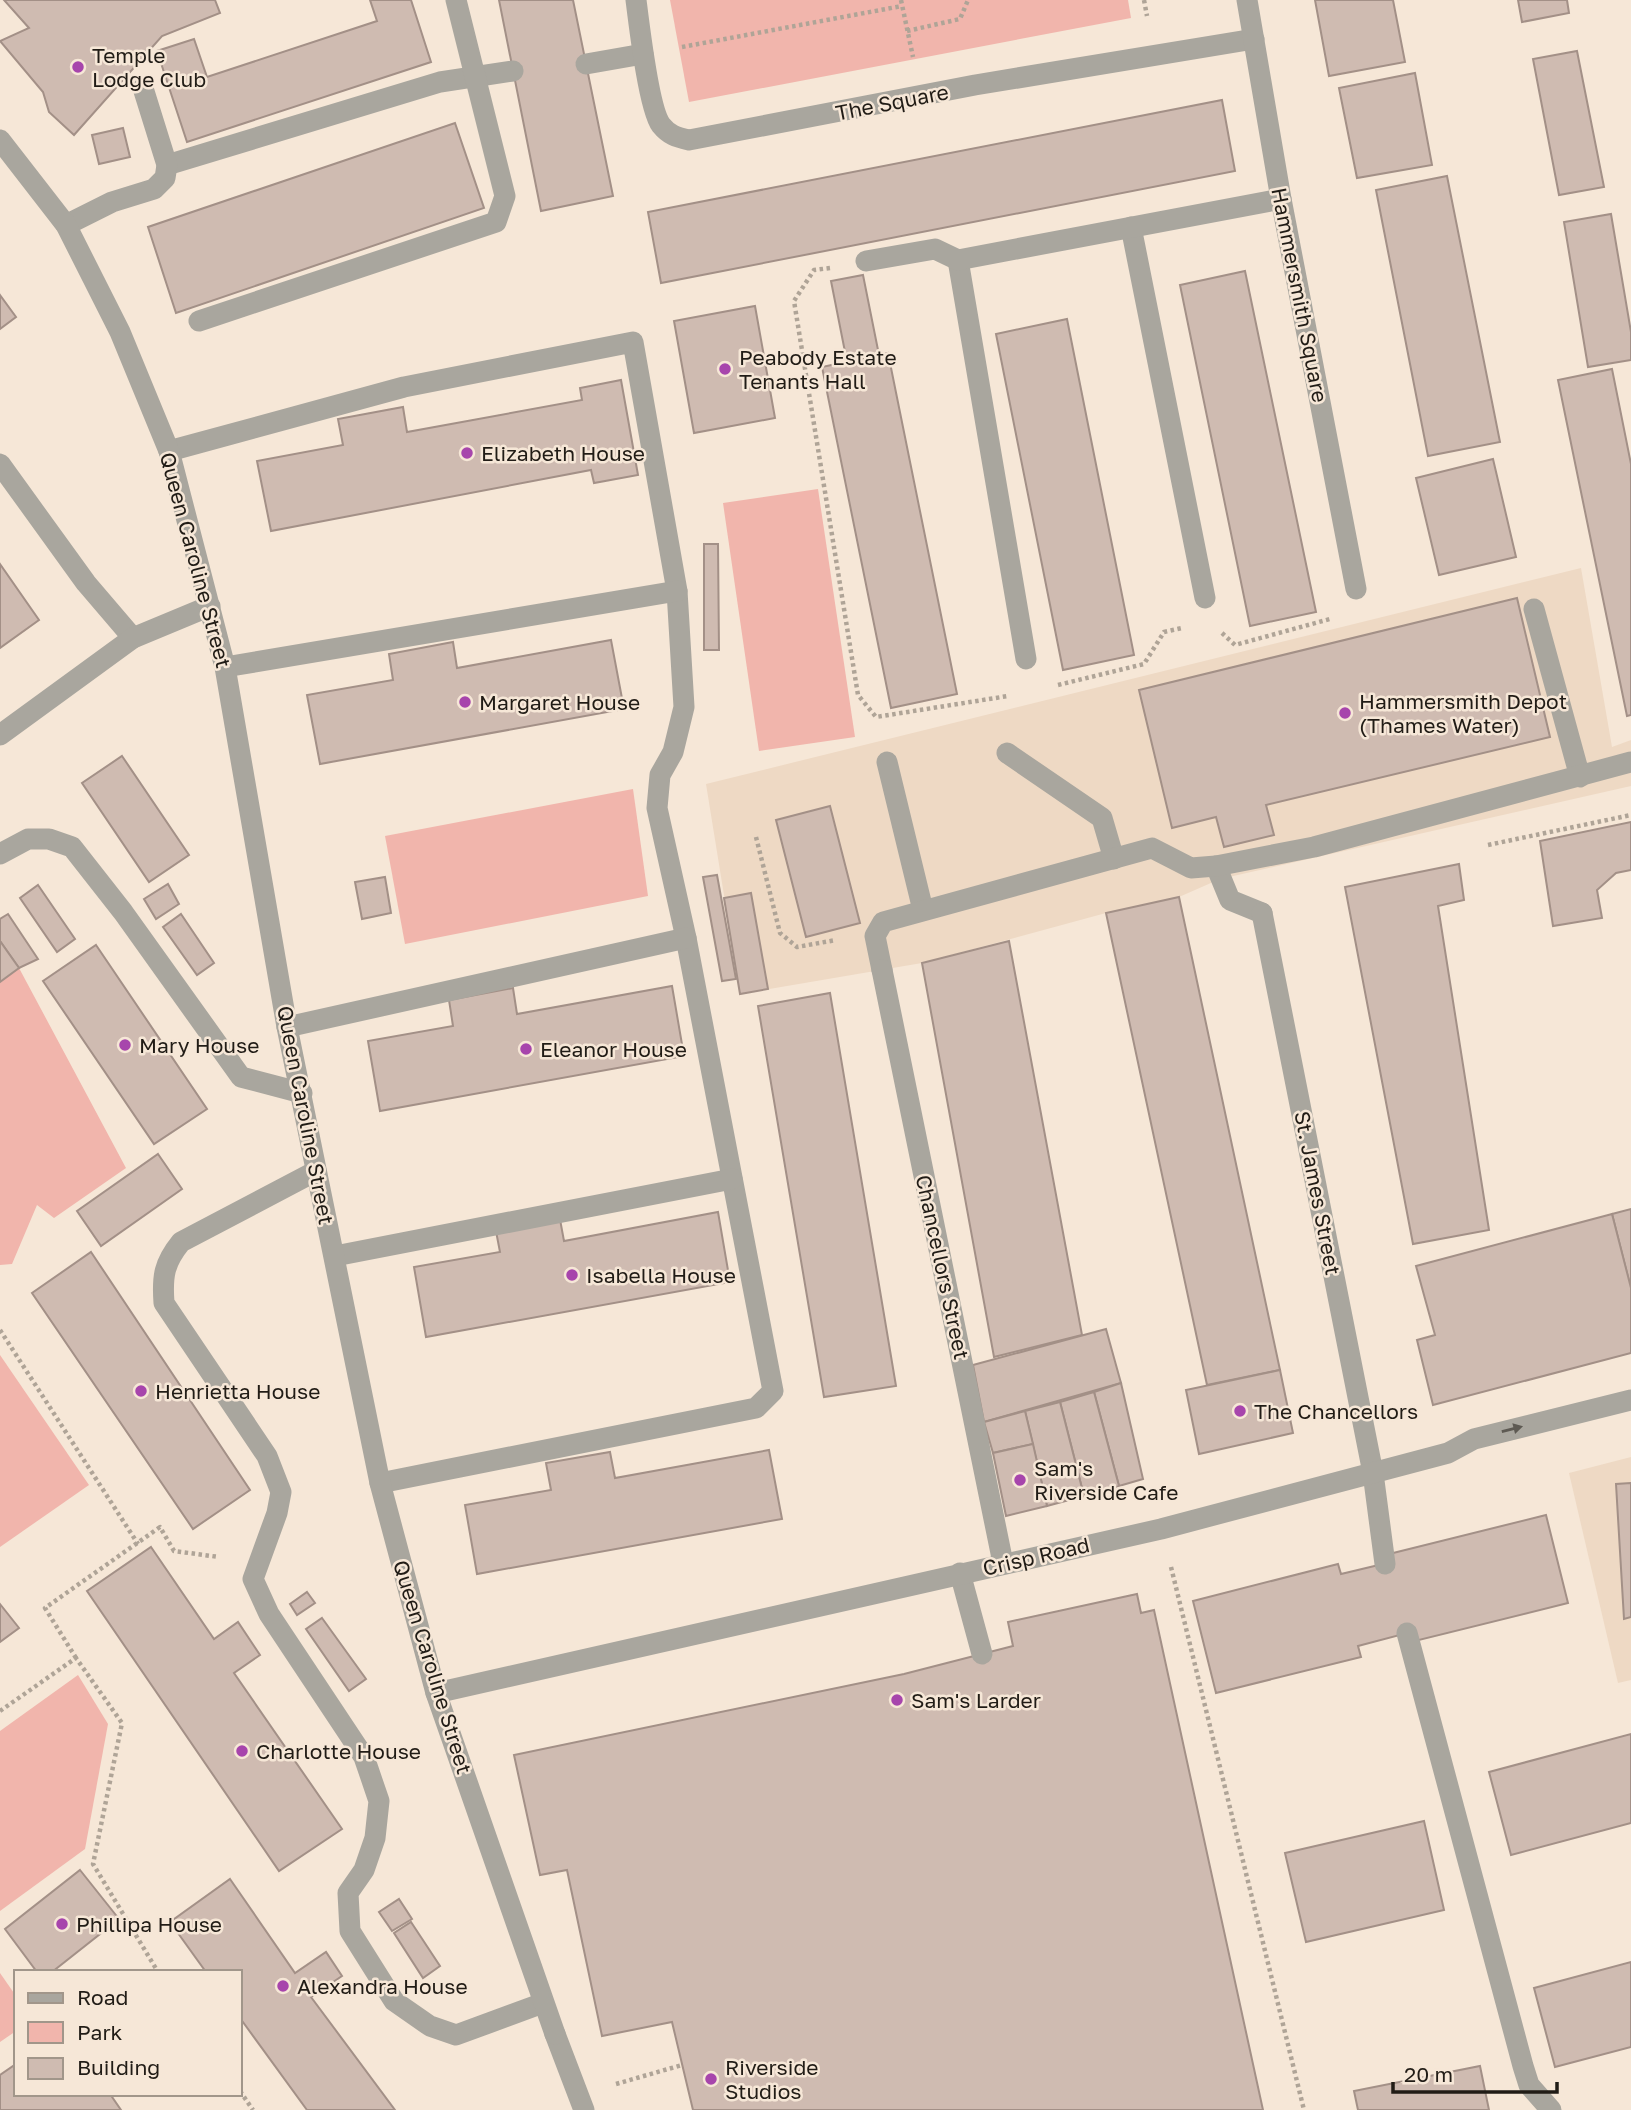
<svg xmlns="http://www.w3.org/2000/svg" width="1631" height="2110" viewBox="0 0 1631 2110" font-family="'Golos Text',sans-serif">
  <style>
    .built { fill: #eed9c4 }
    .green { fill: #f1b5ac }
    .building { fill: #cfbbb1; stroke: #a39087; stroke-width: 2 }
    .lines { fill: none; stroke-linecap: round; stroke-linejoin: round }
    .path { stroke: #afa497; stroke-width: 4.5; stroke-dasharray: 3.5 3.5; stroke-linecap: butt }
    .service { stroke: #a9a69e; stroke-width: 21 }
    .minor { stroke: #a9a69e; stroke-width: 21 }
    .oneway { fill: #5e5a53 }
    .poi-dot { fill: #a745ac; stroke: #f6e7d7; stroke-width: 2.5 }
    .labels { text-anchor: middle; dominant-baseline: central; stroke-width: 5; stroke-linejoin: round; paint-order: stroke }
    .poi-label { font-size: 21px; fill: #211c16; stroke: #f6e7d7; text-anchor: start }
    .street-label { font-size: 21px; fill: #211c16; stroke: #f6e7d7 }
  </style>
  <rect width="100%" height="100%" fill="#f6e7d7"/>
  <!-- built -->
  <g class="built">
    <polygon points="1581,568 1612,747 1631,740 1631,786 1220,879 1179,897 1106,913 922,963 740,994 706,784"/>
    <polygon points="1631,1457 1631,1680 1618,1683 1569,1473"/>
  </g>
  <!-- green -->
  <g class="green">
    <polygon points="670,0 1128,0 1131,18 689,102"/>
    <polygon points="818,489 855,737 759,751 723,503"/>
    <polygon points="633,789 648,896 405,944 385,836"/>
    <polygon points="19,968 126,1168 54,1218 37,1205 12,1264 0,1265 0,982"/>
    <polygon points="0,1355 89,1485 0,1547"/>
    <polygon points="78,1675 108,1724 85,1849 0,1911 0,1731"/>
    <polygon points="0,1973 16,1996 16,2031 0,2042"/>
  </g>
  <!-- building -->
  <g class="building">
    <polygon points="4,0 215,0 220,13 162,36 74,135 49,112 43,92 0,41 29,28"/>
    <polygon points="370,0 411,0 431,62 187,142 157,51 194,39 207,77 377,21"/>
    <polygon points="499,0 573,0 613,196 541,211"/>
    <polygon points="1315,0 1393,0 1405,62 1329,76"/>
    <polygon points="1518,0 1567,0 1569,13 1522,22"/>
    <polygon points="1577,51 1604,187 1559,195 1533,59"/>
    <polygon points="1415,73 1432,165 1357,178 1339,88"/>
    <polygon points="1222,100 1235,171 661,283 648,212"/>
    <polygon points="455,123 484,208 176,313 148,227"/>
    <polygon points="123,128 130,157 99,164 92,135"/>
    <polygon points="1447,176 1500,442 1428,456 1376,190"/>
    <polygon points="1611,214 1631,332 1631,360 1588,367 1564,222"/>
    <polygon points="1245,271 1316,612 1250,626 1180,285"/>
    <polygon points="863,275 879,355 847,362 831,281"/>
    <polygon points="0,295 16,317 0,329"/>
    <polygon points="755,306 775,418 694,433 674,321"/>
    <polygon points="1067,319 1134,655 1063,670 996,334"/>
    <polygon points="888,353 957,694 891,708 822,367"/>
    <polygon points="1612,369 1631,464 1631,715 1627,716 1558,380"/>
    <polygon points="621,380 638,475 594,483 591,470 271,531 257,461 343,445 338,419 403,407 407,432 582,400 580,388"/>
    <polygon points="1493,459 1516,557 1439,575 1416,478"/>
    <polygon points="704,544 718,544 719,650 704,650"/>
    <polygon points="0,564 39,620 0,648"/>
    <polygon points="1517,598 1550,737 1266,805 1274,835 1224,847 1216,817 1172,828 1139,690"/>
    <polygon points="611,640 624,709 320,764 307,695 393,680 389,654 453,642 457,668"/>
    <polygon points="122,756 189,855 149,882 82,783"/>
    <polygon points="830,806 860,923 806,937 776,820"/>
    <polygon points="1631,822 1631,870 1616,873 1597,890 1602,918 1553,926 1540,841"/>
    <polygon points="1459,864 1464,900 1438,906 1489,1230 1413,1244 1345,887"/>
    <polygon points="717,875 736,979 722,981 703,877"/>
    <polygon points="385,877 391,913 362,919 355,882"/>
    <polygon points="168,884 179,904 156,919 144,899"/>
    <polygon points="38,885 75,939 57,952 20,898"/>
    <polygon points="751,893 768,989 740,994 724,898"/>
    <polygon points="1179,897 1280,1370 1207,1385 1106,913"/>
    <polygon points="8,914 38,959 19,968 0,941 0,919"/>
    <polygon points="181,914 214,963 197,975 163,927"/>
    <polygon points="0,941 19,968 0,982"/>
    <polygon points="1009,941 1082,1335 994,1357 922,963"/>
    <polygon points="96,945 207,1109 154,1144 43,981"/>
    <polygon points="672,986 684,1056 380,1111 368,1041 453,1026 449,1000 513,988 517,1014"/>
    <polygon points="830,993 896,1386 824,1397 758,1006"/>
    <polygon points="158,1154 182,1189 101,1246 77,1211"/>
    <polygon points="1631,1209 1631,1285 1630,1285 1612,1214"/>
    <polygon points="718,1212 730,1282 426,1337 414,1267 500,1252 495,1226 559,1214 564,1241"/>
    <polygon points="1612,1214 1631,1288 1631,1353 1433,1405 1417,1340 1435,1335 1416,1266"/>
    <polygon points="91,1252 250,1490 193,1529 32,1293"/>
    <polygon points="1106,1329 1121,1383 984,1422 973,1365"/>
    <polygon points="1280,1370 1293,1433 1199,1454 1186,1390"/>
    <polygon points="1121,1383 1143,1479 1119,1486 1094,1392"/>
    <polygon points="1094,1392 1119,1486 1084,1496 1060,1402"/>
    <polygon points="1060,1402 1084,1496 1047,1506 1025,1411"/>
    <polygon points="1025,1411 1033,1444 993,1453 984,1422"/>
    <polygon points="1033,1444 1047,1506 1006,1516 993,1453"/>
    <polygon points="769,1450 782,1519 477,1574 465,1505 551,1490 546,1463 610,1452 615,1478"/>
    <polygon points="1631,1483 1631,1617 1624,1619 1616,1484"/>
    <polygon points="1546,1515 1568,1603 1415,1641 1407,1633 1358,1646 1361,1657 1216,1693 1193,1601 1338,1564 1341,1574 1387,1563 1385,1555"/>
    <polygon points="151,1547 214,1639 238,1622 260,1655 234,1673 342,1829 279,1871 87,1591"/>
    <polygon points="307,1592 315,1603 297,1615 290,1604"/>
    <polygon points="1137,1594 1141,1613 1154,1610 1263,2110 693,2110 672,2022 602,2036 567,1870 540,1875 514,1755 904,1674 1013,1646 1008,1622"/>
    <polygon points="0,1604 19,1628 0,1642"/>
    <polygon points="322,1618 366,1679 349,1691 306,1629"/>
    <polygon points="1631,1734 1631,1823 1511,1855 1489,1772"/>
    <polygon points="1424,1821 1444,1910 1306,1942 1285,1853"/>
    <polygon points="80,1870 119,1919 52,1972 37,1972 5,1929"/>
    <polygon points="230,1879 295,1973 326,1952 342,1976 311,1997 395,2110 307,2110 240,2018 240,1972 206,1972 170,1922"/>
    <polygon points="399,1899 412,1919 392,1931 379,1912"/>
    <polygon points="411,1922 440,1966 423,1978 394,1933"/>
    <polygon points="1631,1962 1631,2047 1555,2067 1534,1988"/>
    <polygon points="16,2064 16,2094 110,2094 121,2110 0,2110 0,2075"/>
    <polygon points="1480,2066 1489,2110 1358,2110 1354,2091"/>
  </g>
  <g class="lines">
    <!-- path -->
    <g class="path">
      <polyline points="901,0 913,57"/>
      <polyline points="1144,0 1147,16"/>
      <polyline points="907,31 960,19 968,0"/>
      <polyline points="682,47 902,6"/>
      <polyline points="830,268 814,270 794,301 858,695 876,717 1008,696"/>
      <polyline points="1222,633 1235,645 1330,619"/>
      <polyline points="1058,685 1144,664 1164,632 1182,628"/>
      <polyline points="756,837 780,933 797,947 836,940"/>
      <polyline points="1488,845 1631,815"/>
      <polyline points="0,1330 138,1544"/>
      <polyline points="1171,1567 1304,2110"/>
      <polyline points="76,1658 45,1608 160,1527 174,1551 219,1557"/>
      <polyline points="0,1711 76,1658 122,1723 93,1864 158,1972"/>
      <polyline points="616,2084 682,2065"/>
      <polyline points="240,2091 253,2110"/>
    </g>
    <!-- service -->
    <g class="service">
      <polyline points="586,64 643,54"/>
      <polyline points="167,165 440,82 513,71"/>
      <polyline points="66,225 112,202 154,189 165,178 167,165 143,88"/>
      <polyline points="1131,227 1205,598"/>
      <polyline points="958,260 1026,659"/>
      <polyline points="866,261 935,249 958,260 1281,199"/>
      <polyline points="199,321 496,222 505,196 456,0"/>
      <polyline points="169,451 404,387 633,342 677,591 684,707 673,752 660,775 657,808 686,938 773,1391 756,1408 380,1483"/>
      <polyline points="0,464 86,583 133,638"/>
      <polyline points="1534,609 1580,777"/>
      <polyline points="225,667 677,591"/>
      <polyline points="1007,753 1102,818 1114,859"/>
      <polyline points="887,762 923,910"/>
      <polyline points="0,854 28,839 49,839 72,847 123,912 241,1077 302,1093"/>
      <polyline points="1216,866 1230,900 1262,913"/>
      <polyline points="882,970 875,936 883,922 1152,848 1191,868 1216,866 1314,847 1631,762"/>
      <polyline points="287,1027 686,938"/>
      <path d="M316 1171 181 1242C164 1263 162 1276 164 1303L267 1456 281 1492 277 1513 253 1579 269 1614 364 1757 379 1801 375 1838 364 1870 348 1893 350 1931 394 2001 430 2026 456 2035 543 2003"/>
      <polyline points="335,1256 732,1179"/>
      <polyline points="1373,1473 1385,1564"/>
      <polyline points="960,1573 982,1654"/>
      <polyline points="1407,1633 1523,2066 1529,2085 1551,2110"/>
      <polyline points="555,2034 584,2110"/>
    </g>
    <!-- minor -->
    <g class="minor">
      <path d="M636 0C639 24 649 109 661 125 669 135 676 137 689 140L975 85 1254 39"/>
      <polyline points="1247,0 1281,199 1356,589"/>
      <polyline points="0,140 66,225 120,332 169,451 225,667 287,1027 380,1483 436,1693 555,2034"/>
      <polyline points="0,735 133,638 210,606"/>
      <polyline points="1262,913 1373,1473"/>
      <polyline points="882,970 1003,1563"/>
      <polyline points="436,1693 1161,1529 1448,1453 1474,1439 1631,1400"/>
    </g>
  </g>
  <!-- one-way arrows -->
  <defs><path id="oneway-solid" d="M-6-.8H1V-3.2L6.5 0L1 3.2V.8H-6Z" transform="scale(1.75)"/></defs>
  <use class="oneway" href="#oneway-solid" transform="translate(1512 1429) rotate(-14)"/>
  <!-- markers -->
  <g class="poi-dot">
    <circle cx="78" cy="67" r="7"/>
    <circle cx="725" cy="369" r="7"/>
    <circle cx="467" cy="453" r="7"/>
    <circle cx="465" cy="702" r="7"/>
    <circle cx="1345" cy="713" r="7"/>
    <circle cx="125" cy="1045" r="7"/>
    <circle cx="526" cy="1049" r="7"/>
    <circle cx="572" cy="1275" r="7"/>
    <circle cx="141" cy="1391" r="7"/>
    <circle cx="1240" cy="1411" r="7"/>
    <circle cx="1020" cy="1480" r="7"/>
    <circle cx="897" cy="1700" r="7"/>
    <circle cx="242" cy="1751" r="7"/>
    <circle cx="62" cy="1924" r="7"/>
    <circle cx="283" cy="1986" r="7"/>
    <circle cx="711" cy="2079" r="7"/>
  </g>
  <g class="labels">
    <!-- poi labels -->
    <g class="poi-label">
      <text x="92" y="55">Temple<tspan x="92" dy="24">Lodge Club</tspan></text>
      <text x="739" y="357">Peabody Estate<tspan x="739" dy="24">Tenants Hall</tspan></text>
      <text x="481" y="453">Elizabeth House</text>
      <text x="1359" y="701">Hammersmith Depot<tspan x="1359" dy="24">(Thames Water)</tspan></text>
      <text x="479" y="702">Margaret House</text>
      <text x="139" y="1045">Mary House</text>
      <text x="540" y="1049">Eleanor House</text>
      <text x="586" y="1275">Isabella House</text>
      <text x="155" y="1391">Henrietta House</text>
      <text x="1254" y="1411">The Chancellors</text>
      <text x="1034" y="1468">Sam's<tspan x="1034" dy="24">Riverside Cafe</tspan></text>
      <text x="911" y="1700">Sam's Larder</text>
      <text x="256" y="1751">Charlotte House</text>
      <text x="76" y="1924">Phillipa House</text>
      <text x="297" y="1986">Alexandra House</text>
      <text x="725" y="2067">Riverside<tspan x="725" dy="24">Studios</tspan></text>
    </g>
    <!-- street labels -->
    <g class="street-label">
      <text transform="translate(892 102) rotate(-11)">The Square</text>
      <text transform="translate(1300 295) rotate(79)">Hammersmith Square</text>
      <text transform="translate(196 560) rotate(75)">Queen Caroline Street</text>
      <text transform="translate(306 1115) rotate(79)">Queen Caroline Street</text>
      <text transform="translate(1318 1193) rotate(79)">St. James Street</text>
      <text transform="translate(943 1267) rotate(78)">Chancellors Street</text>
      <text transform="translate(1036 1556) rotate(-13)">Crisp Road</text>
      <text transform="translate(433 1667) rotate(73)">Queen Caroline Street</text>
    </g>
  </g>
  <!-- legend -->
  <rect x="14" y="1970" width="228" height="126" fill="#f6e7d7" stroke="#a1968a" stroke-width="2"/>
  <rect x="28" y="1993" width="35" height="10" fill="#a9a69e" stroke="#a1968a" stroke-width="2"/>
  <text x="77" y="2005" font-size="21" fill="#211c16">Road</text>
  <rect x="28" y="2022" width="35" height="21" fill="#f1b5ac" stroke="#a1968a" stroke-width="2"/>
  <text x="77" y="2040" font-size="21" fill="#211c16">Park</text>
  <rect x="28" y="2058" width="35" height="21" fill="#cfbbb1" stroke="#a1968a" stroke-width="2"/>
  <text x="77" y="2075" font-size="21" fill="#211c16">Building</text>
  <!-- scale -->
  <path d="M1393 2082v10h164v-10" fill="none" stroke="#211c16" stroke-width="3.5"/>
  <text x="1404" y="2082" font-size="21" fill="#211c16" stroke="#f6e7d7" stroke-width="5" paint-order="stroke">20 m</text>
</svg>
